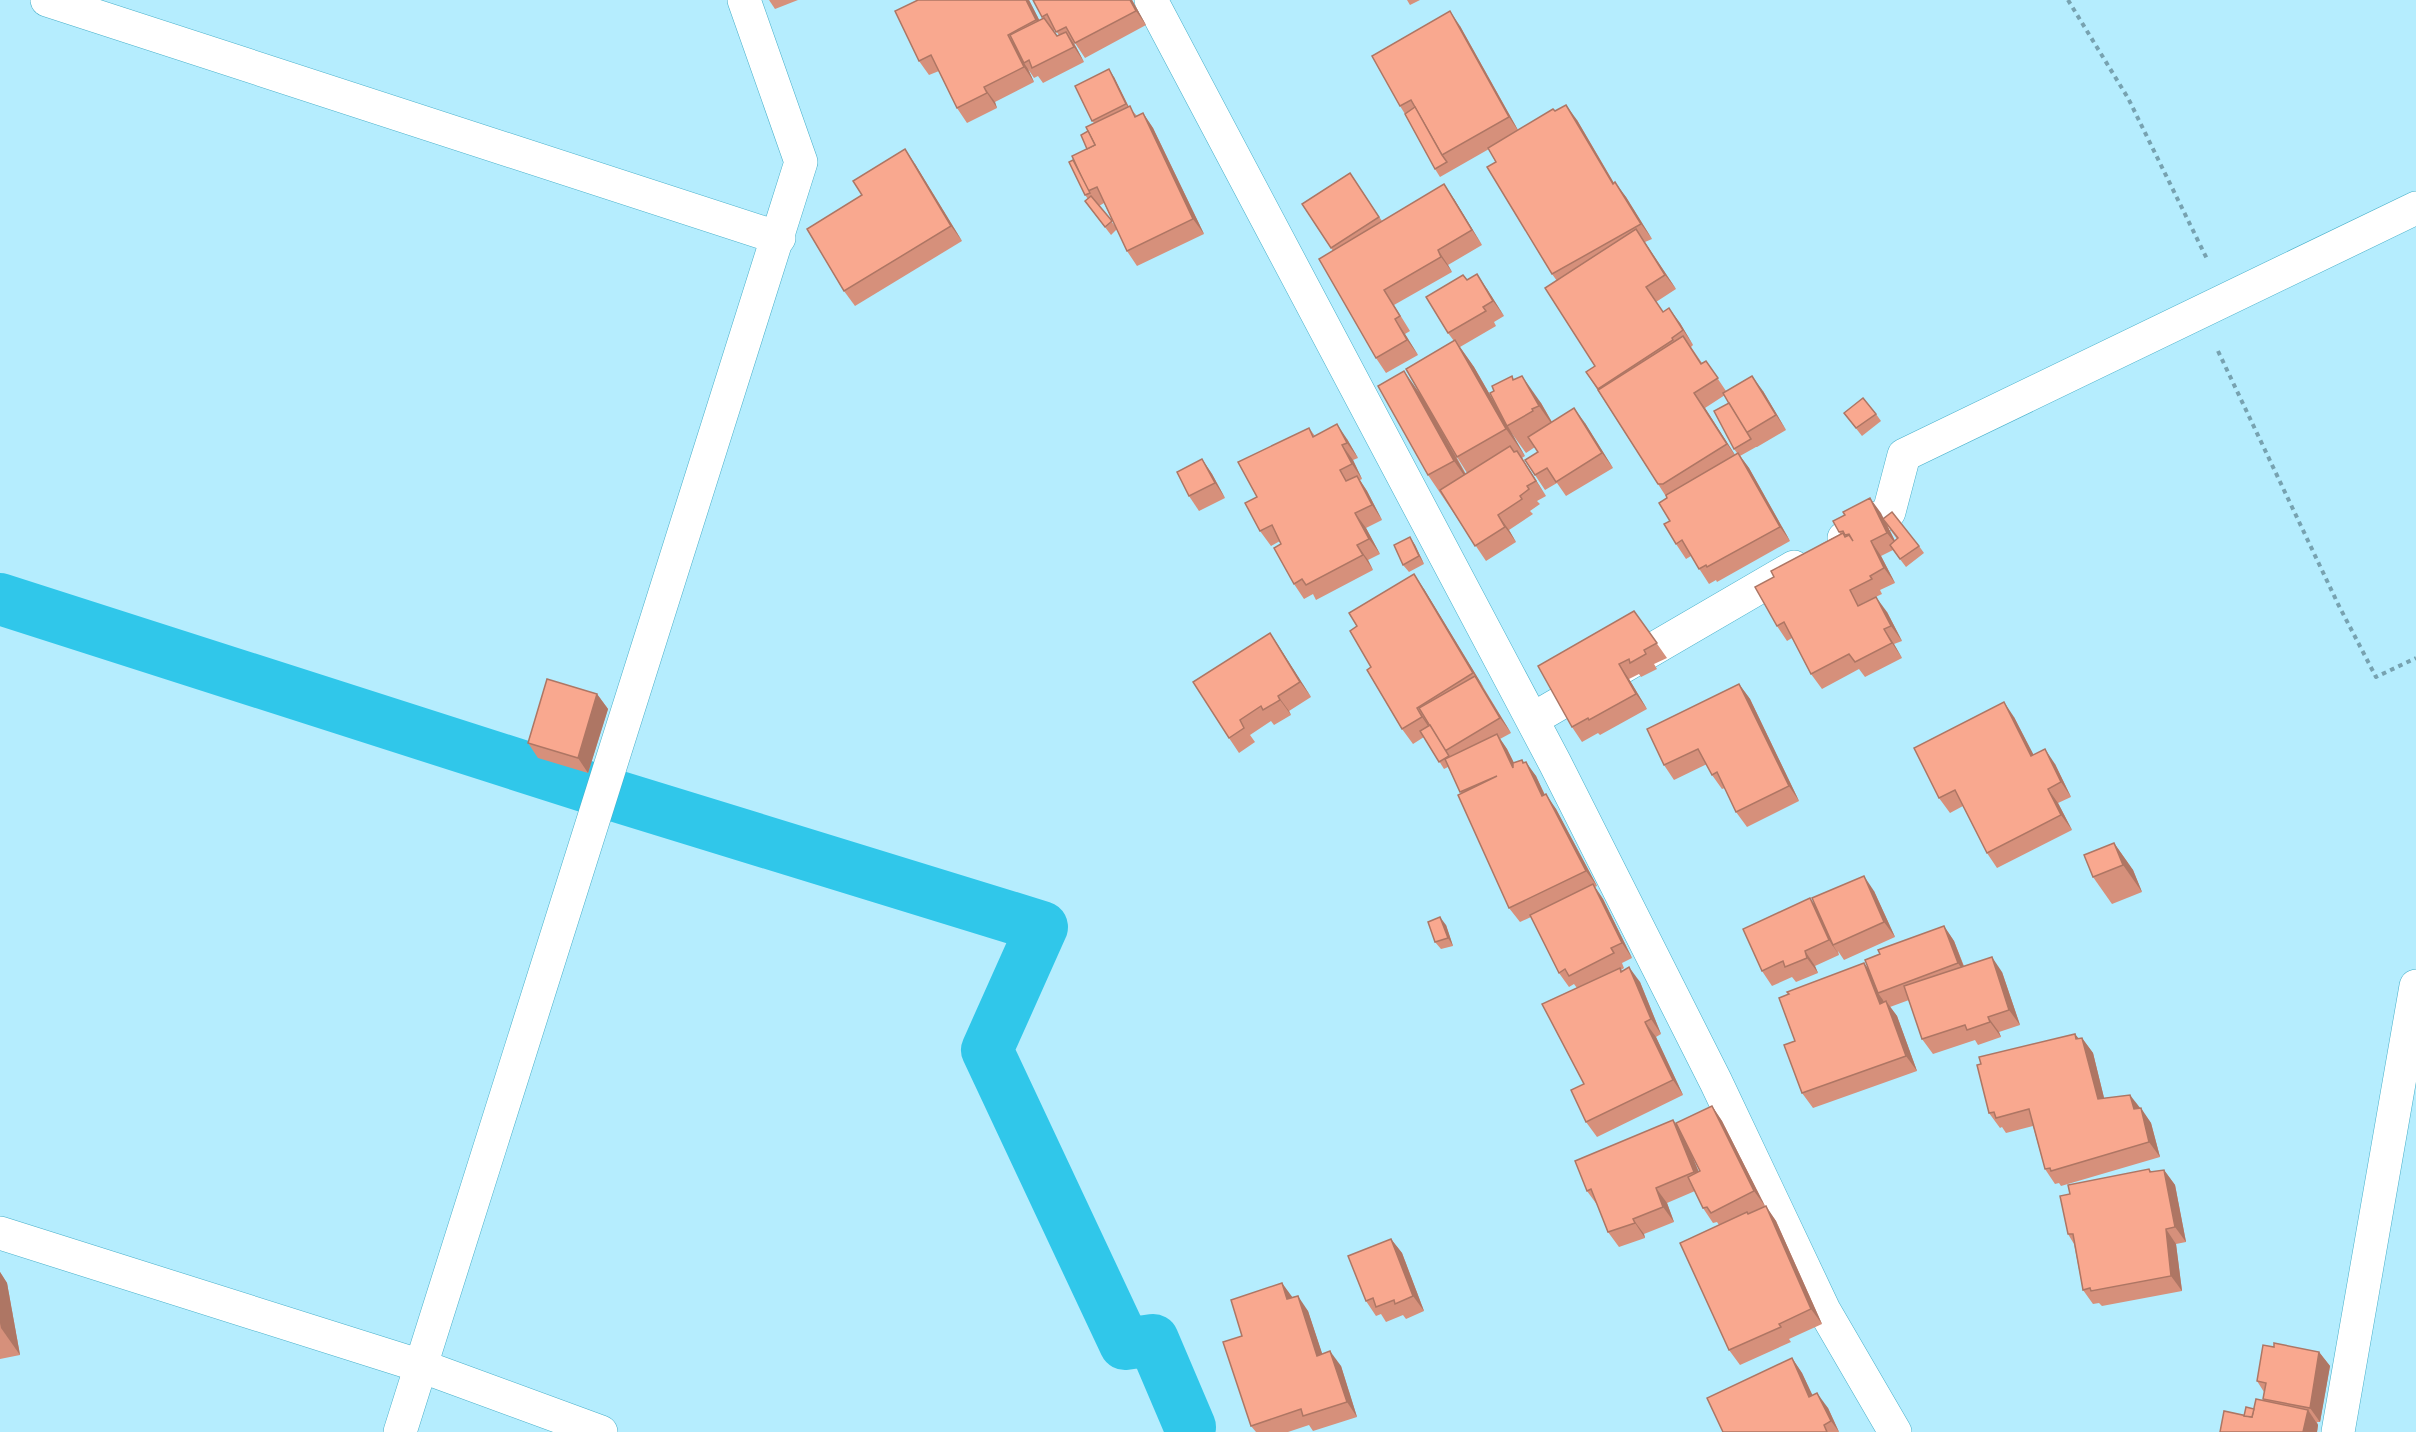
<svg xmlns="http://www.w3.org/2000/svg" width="2416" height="1432" viewBox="0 0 2416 1432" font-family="'Exo 2',sans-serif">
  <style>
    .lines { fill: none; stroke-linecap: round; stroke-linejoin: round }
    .canal { stroke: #30c7ea; stroke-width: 52 }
    .minor-casing { stroke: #46afc9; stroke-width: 34 }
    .path { stroke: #77a2b0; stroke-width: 4; stroke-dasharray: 4.5 4.5; stroke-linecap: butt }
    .minor { stroke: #fff; stroke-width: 33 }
    .wall { fill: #d6907b; fill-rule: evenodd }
    .shaded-wall { fill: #ae7664 }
    .building { fill: #f9a88f; stroke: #ae7664; stroke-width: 1.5 }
  </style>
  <rect width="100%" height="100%" fill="#b5edfe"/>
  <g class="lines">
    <!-- canal -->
    <polyline class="canal" points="0,599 603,792 1042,927 987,1050 1125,1344 1153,1340 1190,1427"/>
    <!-- minor casing -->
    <g class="minor-casing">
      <g id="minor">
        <polyline points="47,0 779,238"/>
        <polyline points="1151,0 1555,763 1716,1082 1824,1310 1895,1432"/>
        <polyline points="1844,538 1889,512 1904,455 2416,208"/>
        <polyline points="1533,719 1794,567"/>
        <polyline points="0,1233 421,1366 601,1432"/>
        <polyline points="400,1432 801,162 744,0"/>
        <polyline points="2338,1432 2416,986"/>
      </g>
    </g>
    <!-- path -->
    <g class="path">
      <polyline points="2068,0 2128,98 2208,261"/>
      <polyline points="2218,351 2338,604 2376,677 2416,658"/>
    </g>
    <!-- minor -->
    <use href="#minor" class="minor"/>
  </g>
  <!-- wall -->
  <g class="wall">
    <polygon points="769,0 798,0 775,9"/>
    <path d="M1029 0 1039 20 1043 19 1033 0H1132L1146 25 1085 58 1075 43H1074L1084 62 1043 83 1038 76 1034 78 1028 69 1034 82 995 102 997 108 967 123 957 108 939 71 929 75 919 61ZM1055 30 1059 35 1057 36 1053 31Z"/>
    <polygon points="1407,0 1420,0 1410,5"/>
    <path d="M1460 26 1518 130 1555 111 1577 120 1614 183 1626 197 1652 239 1645 242 1676 289 1656 302 1663 312 1680 323 1693 345 1691 347 1702 363 1706 361 1726 391H1763L1786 430 1757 447H1756L1740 456 1749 468 1790 541 1717 582 1716 580 1709 584 1691 556 1686 559 1676 544 1670 521 1667 498 1586 372 1595 366 1557 281 1552 274 1489 149 1440 177 1435 169 1405 114 1400 106ZM1725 395 1729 403 1734 449 1737 453 1735 455 1705 408Z"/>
    <path d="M1114 77 1129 107 1137 116 1143 113 1153 128 1204 234 1137 266 1127 251 1117 229 1111 235 1085 201 1088 199 1085 195 1073 160 1087 149 1088 131 1094 123 1092 121ZM1104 203 1115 226 1099 206Z"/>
    <polygon points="915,164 962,241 855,306 844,291"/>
    <polygon points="1350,173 1382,221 1454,199 1482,245 1448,265 1452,272 1394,305 1410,331 1405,334 1418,355 1386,373 1376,358 1333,251 1302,204"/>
    <path d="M1467 280 1487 289 1504 316 1494 322 1496 326 1460 347 1474 367 1500 412 1494 391 1512 376 1514 380 1541 403 1552 422 1585 423 1613 468 1566 496 1557 483 1545 490 1535 475 1538 452 1535 447 1526 453 1510 431 1525 456 1522 458 1546 496 1537 501 1540 504 1530 511 1533 514 1509 530 1516 542 1486 561 1428 475 1420 393 1454 341 1448 333ZM1442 431 1457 457 1467 473 1466 474Z"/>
    <polygon points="1844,413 1876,414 1881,421 1862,436"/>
    <polygon points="1309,428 1315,436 1347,439 1358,458 1353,460 1362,479 1360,480 1367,491 1382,520 1366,528 1380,554 1368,560 1373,570 1316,600 1313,594 1304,599 1294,584 1280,541 1271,546 1260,531 1257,497"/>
    <polygon points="1202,459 1212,474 1225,498 1199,511 1189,496"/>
    <path d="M1870 498 1883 519 1919 546 1924 553 1906 567 1893 550 1881 556 1895 583 1880 590 1882 594 1863 603 1887 612 1902 641 1894 644 1902 658 1865 677 1859 669 1822 689 1811 674 1792 638 1787 641 1777 626 1774 577 1821 544 1840 534 1839 532 1845 515ZM1887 525 1897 539 1895 541Z"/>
    <polygon points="1410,537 1415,545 1424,564 1409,572 1403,565"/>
    <polygon points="1424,589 1511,733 1500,739 1507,749 1514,763 1522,760 1536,776 1545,795 1556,809 1597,886 1595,887 1603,899 1632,958 1622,963 1624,968 1621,970 1640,982 1661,1034 1656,1037 1683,1095 1597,1137 1586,1122 1577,988 1574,984 1569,987 1559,973 1531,917 1520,922 1509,908 1461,793 1448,767 1444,769 1424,737 1413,744 1402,729 1371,667"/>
    <polygon points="1634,611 1667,658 1654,664 1657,669 1641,677 1639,674 1629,679 1647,709 1600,735 1598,733 1582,742 1572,727"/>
    <polygon points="1270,633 1311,697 1289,711 1291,715 1274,725 1271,721 1250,735 1255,742 1239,753 1229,738"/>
    <polygon points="1739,684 1750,699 1799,801 1747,827 1736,812 1725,788 1722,789 1712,775 1707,764 1674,780 1664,765"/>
    <polygon points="597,694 608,709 588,773 538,758 528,743"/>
    <polygon points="2014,717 2033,755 2055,764 2071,797 2058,803 2072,830 1997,868 1987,853 1963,806 1950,813 1939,798"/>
    <polygon points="2114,843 2133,870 2142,892 2112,904 2093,877"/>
    <polygon points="1874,891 1895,937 1844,960 1838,951 1839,955 1815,966 1818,973 1796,982 1792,977 1772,986 1762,971 1815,905"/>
    <polygon points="1446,925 1453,946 1441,949 1435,942"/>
    <polygon points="1944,926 1954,941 1964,966 2002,972 2020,1025 1999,1032 2001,1037 1978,1045 1975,1040 1933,1054 1922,1039 1909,1000 1890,1007 1897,1016 1917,1071 1813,1108 1802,1093 1795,1041 1864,963 1869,970 1880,954"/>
    <polygon points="2075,1034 2079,1039 2082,1038 2093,1053 2104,1098 2140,1108 2151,1123 2160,1157 2061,1186 2059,1183 2055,1184 2045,1169 2033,1126 2006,1133 2002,1127 2000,1128 1989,1113"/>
    <path d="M1712 1106 1722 1121 1765 1206 1776 1221 1822 1324 1789 1339 1791 1342 1740 1365 1729 1350 1719 1225 1717 1222 1713 1223 1703 1208 1695 1191 1667 1203 1674 1222 1644 1234 1645 1238 1619 1247 1608 1232 1598 1206 1587 1191 1673 1120 1679 1128ZM1690 1150 1700 1171 1699 1172 1695 1163Z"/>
    <polygon points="2149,1169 2152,1172 2164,1170 2175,1185 2186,1242 2176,1244 2182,1291 2102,1306 2099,1303 2093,1304 2083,1290 2074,1244 2068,1234 2070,1194"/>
    <polygon points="1391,1239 1402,1253 1424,1311 1406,1319 1403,1315 1386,1322 1381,1314 1376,1316 1366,1301"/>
    <polygon points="0,1272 7,1283 20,1355 0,1359"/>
    <polygon points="1282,1283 1292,1298 1308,1311 1322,1354 1341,1366 1357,1417 1313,1431 1309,1425 1288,1432 1256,1432 1251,1426 1242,1336"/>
    <polygon points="2274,1347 2319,1352 2330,1366 2320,1422 2317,1422 2318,1425 2317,1432 2220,1432 2254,1409 2264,1401 2263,1399 2264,1392 2257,1381"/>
    <polygon points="1792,1358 1802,1373 1812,1395 1828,1408 1839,1432 1723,1432"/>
  </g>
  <!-- shaded-wall -->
  <g class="shaded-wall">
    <polygon points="1026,0 1029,0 1047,35 1036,20"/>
    <polygon points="1130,0 1132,0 1146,25 1136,11"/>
    <polygon points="1450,11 1460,26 1519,132 1509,117"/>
    <polygon points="1066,32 1076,47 1084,62 1074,47"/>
    <polygon points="1008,35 1018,49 1024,63 1028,69 1034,82 1024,67"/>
    <polygon points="1109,69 1114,77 1131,112 1126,104"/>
    <polygon points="984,87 995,102 997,108 987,93"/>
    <polygon points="1566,105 1577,120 1623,199 1613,184"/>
    <polygon points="1143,113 1153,128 1204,234 1193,219"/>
    <polygon points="905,149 915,164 962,241 951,226"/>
    <polygon points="1615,182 1626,197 1652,239 1641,224"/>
    <polygon points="1444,184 1454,199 1482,245 1472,230"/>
    <polygon points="1636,229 1676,289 1665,275"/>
    <polygon points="1438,250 1448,265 1452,272 1441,257"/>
    <polygon points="1477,274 1487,289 1504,316 1493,301"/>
    <polygon points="1669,308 1680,323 1693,345 1683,330"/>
    <polygon points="1395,319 1405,334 1418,355 1407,340"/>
    <polygon points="1455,340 1474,367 1525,456 1506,429"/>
    <polygon points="1404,371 1423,398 1473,488 1454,461"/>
    <polygon points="1522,376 1541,403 1558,433 1539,406"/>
    <polygon points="1752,376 1763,391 1786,430 1776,415"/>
    <polygon points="1694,393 1705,408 1737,458 1727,444"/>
    <polygon points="1574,408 1585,423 1613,468 1602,453"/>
    <polygon points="1337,424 1347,439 1358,458 1347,443"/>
    <polygon points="1342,445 1353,460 1362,479 1352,464"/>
    <polygon points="1517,451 1527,466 1546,496 1536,481"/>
    <polygon points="1738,453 1749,468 1790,541 1780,527"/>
    <polygon points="1202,459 1212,474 1225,498 1215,483"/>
    <polygon points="1357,476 1367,491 1382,520 1372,505"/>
    <polygon points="1870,498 1881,513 1886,523 1883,519 1887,525 1898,547 1887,533"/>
    <polygon points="1355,513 1366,528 1380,554 1369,539"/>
    <polygon points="1498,515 1509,530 1516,542 1505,527"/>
    <polygon points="1410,537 1415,545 1424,564 1419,556"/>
    <polygon points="1871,541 1881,556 1895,583 1884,568"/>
    <polygon points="1357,545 1368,560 1373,570 1363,555"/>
    <polygon points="1414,574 1424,589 1484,688 1473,673"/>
    <polygon points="1876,597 1887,612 1902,641 1891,626"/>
    <polygon points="1884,629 1894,644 1902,658 1892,643"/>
    <polygon points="1270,633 1280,648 1311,697 1300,682"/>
    <polygon points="1619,664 1629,679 1647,709 1636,694"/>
    <polygon points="1475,676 1485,691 1511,733 1500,718"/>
    <polygon points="1739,684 1750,699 1799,801 1789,786"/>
    <polygon points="597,694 608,709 588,773 578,758"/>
    <polygon points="1278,696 1289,711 1291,715 1280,700"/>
    <polygon points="2004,702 2014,717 2042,771 2031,756"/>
    <polygon points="1417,708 1427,722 1432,732 1422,717"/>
    <polygon points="1497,734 1507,749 1524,783 1513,768"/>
    <polygon points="2045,749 2055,764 2071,797 2061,782"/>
    <polygon points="1522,760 1531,773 1526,762 1536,776 1552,811 1542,796"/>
    <polygon points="2048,789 2058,803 2072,830 2061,815"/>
    <polygon points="1546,794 1556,809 1597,886 1586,871"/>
    <polygon points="2114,843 2133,870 2142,892 2123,865"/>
    <polygon points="1864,876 1874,891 1895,937 1884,922"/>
    <polygon points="1593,884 1603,899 1632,958 1622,943"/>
    <polygon points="1810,898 1821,913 1833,945 1839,955 1829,940"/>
    <polygon points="1440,917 1446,925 1453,946 1448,938"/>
    <polygon points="1944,926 1954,941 1968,978 1958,963"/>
    <polygon points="1805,951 1815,966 1818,973 1807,958"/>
    <polygon points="1992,957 2002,972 2020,1025 2009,1010"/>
    <polygon points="1864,963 1875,978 1878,993 1883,1000 1890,1019 1880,1004"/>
    <polygon points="1629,967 1640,982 1661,1034 1651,1019"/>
    <polygon points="1886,1001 1897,1016 1917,1071 1906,1056"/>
    <polygon points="1988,1017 1999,1032 2001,1037 1990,1022"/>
    <polygon points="1645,1022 1656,1037 1683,1095 1673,1080"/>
    <polygon points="2075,1034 2084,1046 2082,1038 2093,1053 2108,1114 2098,1099 2076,1039"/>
    <polygon points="2130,1095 2141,1109 2134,1109"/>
    <polygon points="1712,1106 1722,1121 1765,1206 1754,1191"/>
    <polygon points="2141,1108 2151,1123 2160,1157 2149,1142"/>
    <polygon points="1673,1120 1683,1134 1705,1187 1694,1172"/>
    <polygon points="2164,1170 2175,1185 2186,1242 2175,1227"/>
    <polygon points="1656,1188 1667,1203 1674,1222 1663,1207"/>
    <polygon points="1766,1206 1776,1221 1822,1324 1811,1309"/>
    <polygon points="1633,1219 1644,1234 1645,1238 1635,1223"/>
    <polygon points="2166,1229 2176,1244 2182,1291 2171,1276"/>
    <polygon points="1391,1239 1402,1253 1424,1311 1413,1296"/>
    <polygon points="0,1272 7,1283 20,1355 1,1328 0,1323"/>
    <polygon points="1282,1283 1293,1298 1287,1299"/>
    <polygon points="1298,1296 1308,1311 1328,1371 1317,1356"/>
    <polygon points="1330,1351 1341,1366 1357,1417 1347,1402"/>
    <polygon points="2319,1352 2330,1366 2320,1422 2310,1408"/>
    <polygon points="1792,1358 1802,1373 1820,1411 1809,1397"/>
    <polygon points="1817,1393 1828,1408 1839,1432 1831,1421"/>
    <polygon points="2308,1410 2318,1425 2317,1432 2303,1432"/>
  </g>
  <!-- building -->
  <g class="building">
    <polygon points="918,0 1026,0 1036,20 1008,35 1024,67 984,87 987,93 957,108 931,55 919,61 895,11"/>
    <polygon points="1033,0 1130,0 1136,11 1075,43 1066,27 1056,32 1047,14 1042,17"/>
    <polygon points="1450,11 1509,117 1442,155 1411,100 1400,106 1372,56"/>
    <polygon points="1044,18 1057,36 1066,32 1074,47 1032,68 1029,60 1024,63 1010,35"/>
    <polygon points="1109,69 1126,104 1092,121 1075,86"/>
    <polygon points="1566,105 1613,184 1615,182 1641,224 1552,274 1487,167 1496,162 1488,148 1553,109 1555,111"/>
    <polygon points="1130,106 1135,117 1143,113 1193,219 1127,251 1097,187 1088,191 1072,156 1095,145 1086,127"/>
    <polygon points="1415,107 1442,155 1447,162 1435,169 1405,114"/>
    <polygon points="1088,131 1095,145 1087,149 1081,135"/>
    <polygon points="905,149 951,226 844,291 807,229 862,195 853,181"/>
    <polygon points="1073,160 1090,193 1085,195 1069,162"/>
    <polygon points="1350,173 1379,217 1331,248 1302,204"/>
    <polygon points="1444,184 1472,230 1438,250 1441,257 1384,290 1400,316 1395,319 1407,340 1376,358 1319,259"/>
    <polygon points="1091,196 1112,221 1105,227 1085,201"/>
    <polygon points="1636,229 1665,275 1646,287 1663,312 1669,308 1683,330 1672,338 1673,340 1598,389 1586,372 1595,366 1545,288"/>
    <polygon points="1477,274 1493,301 1483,307 1486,311 1448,333 1426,297 1463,275 1467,280"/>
    <polygon points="1683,336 1701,364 1706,361 1718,378 1694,393 1727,444 1663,484 1658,484 1598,390"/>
    <polygon points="1455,340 1506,429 1457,457 1406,369"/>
    <polygon points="1404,371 1454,461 1428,475 1378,386"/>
    <polygon points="1512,376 1513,380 1522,376 1539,406 1532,409 1533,411 1507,426 1490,393 1494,391 1492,386"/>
    <polygon points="1752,376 1776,415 1746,433 1723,393"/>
    <polygon points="1863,398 1876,414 1856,428 1844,413"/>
    <polygon points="1729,403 1751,439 1734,449 1714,411"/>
    <polygon points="1574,408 1602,453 1556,482 1547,468 1535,475 1525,460 1538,452 1528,437"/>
    <polygon points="1337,424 1347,443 1342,445 1352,464 1340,470 1346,481 1357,476 1372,505 1355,513 1369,539 1357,545 1363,555 1306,585 1302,579 1294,584 1274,548 1281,544 1272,525 1260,531 1245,503 1257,497 1238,462 1309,428 1313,437"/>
    <polygon points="1510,446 1514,452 1517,451 1536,481 1527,486 1529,489 1520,496 1522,499 1498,515 1505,527 1475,546 1440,490"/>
    <polygon points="1738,453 1780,527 1707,567 1706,565 1699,569 1682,540 1676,544 1664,524 1670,521 1659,503 1667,498 1666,495"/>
    <polygon points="1202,459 1215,483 1189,496 1177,472"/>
    <polygon points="1870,498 1887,533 1871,541 1884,568 1870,576 1872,579 1850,590 1858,606 1876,597 1891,626 1884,629 1892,643 1855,662 1849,654 1811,674 1784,622 1777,626 1755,587 1774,577 1771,571 1843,533 1845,537 1849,535 1853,541 1849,534 1845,535 1843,531 1839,532 1833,521 1845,515 1843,512"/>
    <polygon points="1892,512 1919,546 1900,559 1890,545 1898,538 1883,519"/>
    <polygon points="1410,537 1419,556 1403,565 1394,545"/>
    <polygon points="1414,574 1473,673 1417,708 1422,717 1402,729 1367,670 1371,667 1350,631 1357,626 1349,613"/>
    <polygon points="1634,611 1657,643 1644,650 1646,654 1630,663 1629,659 1619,664 1636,694 1589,720 1588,718 1572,727 1538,666"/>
    <polygon points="1270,633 1300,682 1278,696 1280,700 1263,710 1261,706 1240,720 1244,728 1229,738 1193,682"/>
    <polygon points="1475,676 1500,718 1445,751 1419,708"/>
    <polygon points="547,679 597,694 578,758 528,743"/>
    <polygon points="1739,684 1789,786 1736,812 1717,772 1712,775 1698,749 1664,765 1647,729"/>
    <polygon points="2004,702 2031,756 2045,749 2061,782 2048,789 2061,815 1987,853 1955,790 1939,798 1914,748"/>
    <polygon points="1430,725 1449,756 1439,762 1420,731"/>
    <polygon points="1497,734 1513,768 1513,763 1522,760 1523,763 1526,762 1542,796 1546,794 1586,871 1509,908 1458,795 1497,776 1460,792 1445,759"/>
    <polygon points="2114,843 2123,865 2093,877 2084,855"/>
    <polygon points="1864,876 1884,922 1833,945 1812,898"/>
    <polygon points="1593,884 1622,943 1611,948 1614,953 1569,976 1565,969 1559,973 1530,915"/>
    <polygon points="1810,898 1829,940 1805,951 1807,958 1785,967 1783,961 1762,971 1743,929"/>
    <polygon points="1440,917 1448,938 1435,942 1428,922"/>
    <polygon points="1944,926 1958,963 1878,993 1865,960 1880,954 1878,950"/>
    <polygon points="1992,957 2009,1010 1988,1017 1990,1022 1967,1030 1965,1025 1922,1039 1904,986"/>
    <polygon points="1864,963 1880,1004 1886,1001 1906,1056 1802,1093 1784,1045 1795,1041 1779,998 1789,994 1787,992"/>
    <polygon points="1629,967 1651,1019 1645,1022 1673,1080 1586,1122 1571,1090 1584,1084 1542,1004 1620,968 1621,972"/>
    <polygon points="2075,1034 2076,1039 2082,1038 2098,1099 2130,1095 2134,1109 2141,1108 2149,1142 2051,1171 2050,1168 2045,1169 2029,1109 1996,1118 1994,1112 1989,1113 1977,1065 1981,1064 1979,1057"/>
    <polygon points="1712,1106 1754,1191 1711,1213 1707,1207 1703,1208 1688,1177 1700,1171 1676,1123"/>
    <polygon points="1673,1120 1694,1172 1656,1188 1663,1207 1633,1219 1635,1223 1608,1232 1591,1189 1587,1191 1575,1161"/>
    <polygon points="2149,1169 2150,1172 2164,1170 2175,1227 2166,1229 2171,1276 2091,1291 2090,1288 2083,1290 2073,1234 2068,1234 2060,1196 2070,1194 2068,1185"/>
    <polygon points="1766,1206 1811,1309 1779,1324 1781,1327 1729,1350 1680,1243 1747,1212 1748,1214"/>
    <polygon points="1391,1239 1413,1296 1395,1304 1394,1300 1376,1307 1373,1298 1366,1301 1348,1256"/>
    <polygon points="1282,1283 1287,1299 1298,1296 1317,1356 1330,1351 1347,1402 1303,1416 1301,1409 1251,1426 1223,1342 1242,1336 1231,1300"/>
    <polygon points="2274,1343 2319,1352 2310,1408 2263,1399 2266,1383 2257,1381 2263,1345 2274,1347"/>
    <polygon points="1792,1358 1809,1397 1817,1393 1831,1421 1824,1425 1827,1432 1723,1432 1707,1398"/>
    <polygon points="2256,1399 2308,1410 2303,1432 2220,1432 2224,1411 2252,1417"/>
    <polygon points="2246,1407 2254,1409 2252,1417 2244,1416"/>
  </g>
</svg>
